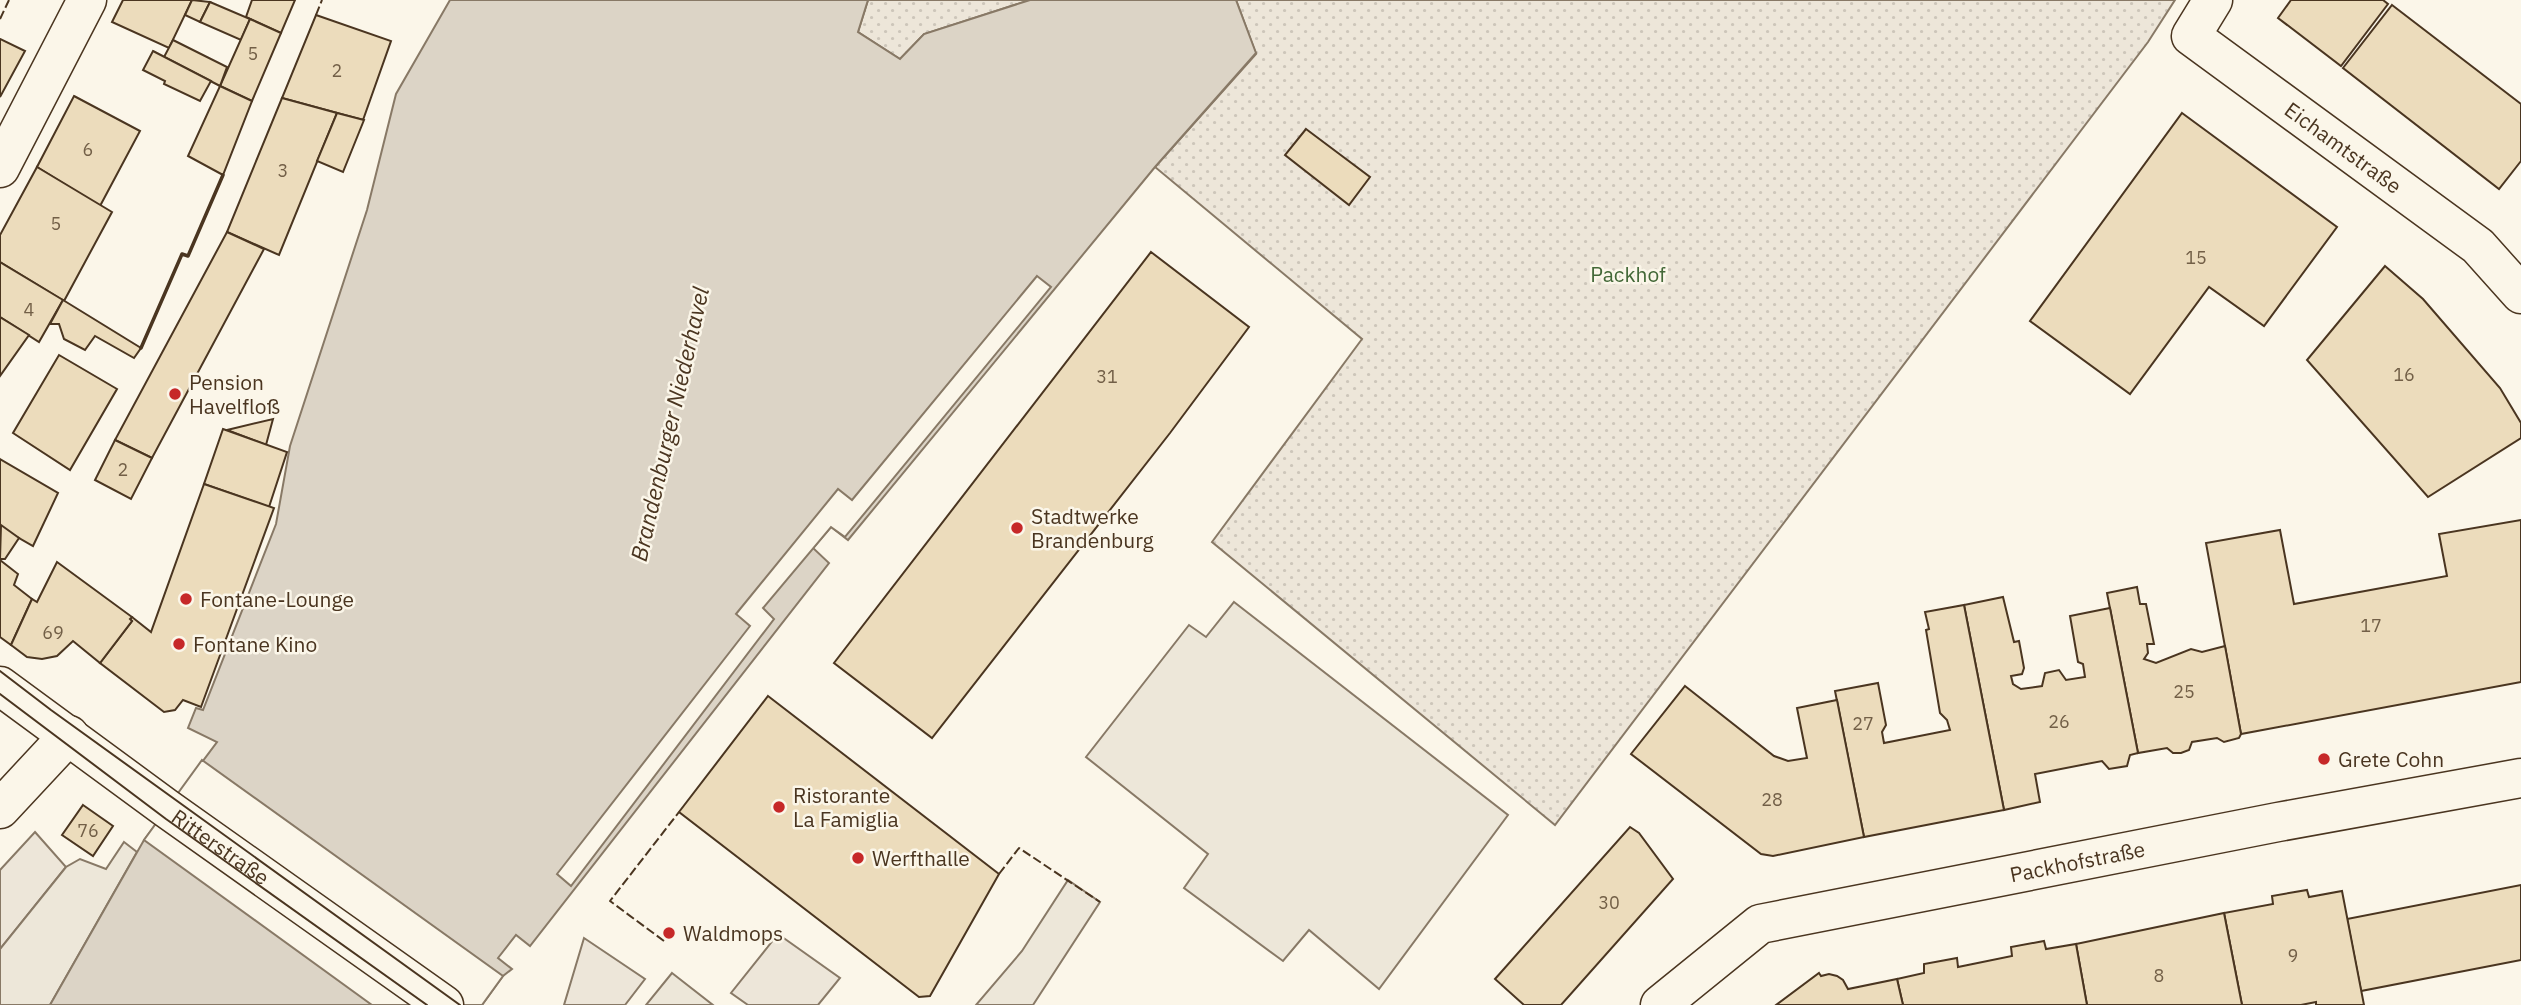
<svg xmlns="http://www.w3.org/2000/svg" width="2521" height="1005" viewBox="0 0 2521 1005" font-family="'IBM Plex Sans',sans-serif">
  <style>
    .grass { fill: #ede6d9; stroke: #887966; stroke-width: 2 }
    .park { fill: url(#park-dots); stroke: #887966; stroke-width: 2 }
    .parking { fill: #ede7d9; stroke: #887966; stroke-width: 2 }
    .water { fill: #dcd4c6; stroke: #887966; stroke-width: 2 }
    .pier { fill: #fbf6e9; stroke: #887966; stroke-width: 2 }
    .building { fill: #ecdcbc; stroke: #4a3520; stroke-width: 2 }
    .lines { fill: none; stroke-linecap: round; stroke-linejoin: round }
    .street-casing { stroke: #4a3520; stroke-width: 41 }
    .street { stroke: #fbf6e9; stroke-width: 38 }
    .tram { stroke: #4a3520; stroke-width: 2 }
    .fence { stroke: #4a3520; stroke-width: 2; stroke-dasharray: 9 3.5; stroke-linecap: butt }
    .wall { stroke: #4a3520; stroke-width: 3.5 }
    .poi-dot { fill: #c62828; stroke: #fbf6e9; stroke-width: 2.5 }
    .labels { text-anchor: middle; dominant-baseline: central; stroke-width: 5; stroke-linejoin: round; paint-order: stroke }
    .number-label { font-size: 18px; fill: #725f47 }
    .street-label { font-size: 21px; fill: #4a3520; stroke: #fbf6e9 }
    .park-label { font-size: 21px; fill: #436837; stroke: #fbf6e9 }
    .poi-label { font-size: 21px; fill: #4a3520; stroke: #fbf6e9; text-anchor: start }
    .water-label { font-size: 23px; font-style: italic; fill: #4a3520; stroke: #fbf6e9 }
  </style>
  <defs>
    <pattern id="park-dots" width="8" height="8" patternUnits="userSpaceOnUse" patternTransform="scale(1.75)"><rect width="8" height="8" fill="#ede6d9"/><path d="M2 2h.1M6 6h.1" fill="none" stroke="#cdc6ba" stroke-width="1.8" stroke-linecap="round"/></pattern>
  </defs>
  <rect width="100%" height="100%" fill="#fbf6e9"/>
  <!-- grass -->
  <g class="grass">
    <polygon points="35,832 66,867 0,949 0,870"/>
    <polygon points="778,934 840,978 818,1005 748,1005 731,993"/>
    <polygon points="584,938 645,979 625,1005 564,1005"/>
  </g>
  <!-- park -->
  <g class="park">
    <polygon points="868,0 1030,0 924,34 900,59 858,32"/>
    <polygon points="1236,0 2175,0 2148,42 1555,825 1212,542 1362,339 1155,167 1256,54"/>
  </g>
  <!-- parking -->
  <g class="parking">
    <polygon points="1234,602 1508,815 1379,989 1309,930 1283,961 1184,888 1208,854 1086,757 1189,625 1206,637"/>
    <polygon points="124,842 137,852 50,1005 0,1005 0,949 66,867 80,859 106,869"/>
    <polygon points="1068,880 1100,902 1033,1005 976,1005 1022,951"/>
    <polygon points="672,973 713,1005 646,1005"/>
  </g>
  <!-- water -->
  <polygon class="water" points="450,0 868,0 858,32 900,59 924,34 1030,0 1236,0 1256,53 1155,167 848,540 831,527 813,548 829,563 530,946 516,935 498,958 512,969 503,976 482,1005 50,1005 144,840 217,742 188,728 196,708 203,710 276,524 290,446 367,210 396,94"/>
  <!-- pier -->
  <g class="pier">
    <polygon points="1037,276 1051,287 845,537 831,527 763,608 774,619 571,886 557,874 750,626 736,614 838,489 852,500"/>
    <polygon points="202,760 503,976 482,1005 372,1005 144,840"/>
  </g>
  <!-- building -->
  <g class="building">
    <polygon points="123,0 192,0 169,48 112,22"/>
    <polygon points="192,0 210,2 200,22 185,15"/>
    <polygon points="252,0 295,0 281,33 246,17"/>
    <polygon points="2291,0 2383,0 2388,4 2341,66 2278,18"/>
    <polygon points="210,2 250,19 241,40 200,22"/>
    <polygon points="2392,5 2521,104 2521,161 2499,189 2343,68"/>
    <polygon points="316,15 391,41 363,120 282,98"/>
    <polygon points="250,19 281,33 252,101 220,86"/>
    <polygon points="0,39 25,51 0,97"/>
    <polygon points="173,40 227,67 220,86 164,57"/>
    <polygon points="153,51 211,81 200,101 164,84 165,81 143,70"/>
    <polygon points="220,86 252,101 223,175 188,156"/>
    <polygon points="74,96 140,131 100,206 37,167"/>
    <polygon points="282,98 337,113 279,255 227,232"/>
    <polygon points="337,113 364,120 343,172 317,161"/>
    <polygon points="2182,113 2337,227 2264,326 2209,287 2130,394 2030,321"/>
    <polygon points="1306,129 1370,177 1349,205 1285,155"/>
    <polygon points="37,167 112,212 64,301 0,262 0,235"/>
    <polygon points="227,232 264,249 152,458 115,440"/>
    <polygon points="1151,252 1249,327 1170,433 932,738 834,663"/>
    <polygon points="0,262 63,300 39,342 0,317"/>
    <polygon points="2385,266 2423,299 2500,388 2521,423 2521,438 2428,497 2307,360"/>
    <polygon points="63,300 141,348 134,358 95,336 85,350 64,339 59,324 50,324"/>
    <polygon points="0,317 29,335 0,376"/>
    <polygon points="59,355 117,389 70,470 13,433"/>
    <polygon points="273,419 266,445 227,430"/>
    <polygon points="223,429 287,452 269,507 204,484"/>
    <polygon points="115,440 152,458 131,499 95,480"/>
    <polygon points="0,459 58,493 33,546 0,527"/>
    <polygon points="204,484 274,508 201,707 183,700 175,710 164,712 100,663 132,621 130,619 132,617 151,632"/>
    <polygon points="2521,520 2521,682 2241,734 2206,543 2280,530 2294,604 2447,576 2439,534"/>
    <polygon points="1,525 19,538 5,559 0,559"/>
    <polygon points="0,560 18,574 14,585 32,599 11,645 0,637"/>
    <polygon points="57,562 132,617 130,619 132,621 100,663 73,641 57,656 42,659 27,657 11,645 32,599 37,602"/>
    <polygon points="2137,587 2140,604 2146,604 2154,644 2147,644 2148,653 2144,659 2156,663 2191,649 2202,652 2225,646 2241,734 2239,738 2224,742 2217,738 2192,742 2189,750 2181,753 2173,753 2167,748 2138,753 2107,593"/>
    <polygon points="2003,597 2014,642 2019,641 2024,668 2022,674 2011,676 2013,684 2021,689 2042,686 2045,673 2059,670 2066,680 2085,677 2083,664 2078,662 2070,616 2110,608 2138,753 2130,755 2127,766 2109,769 2102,761 2035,774 2040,802 2004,810 1964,605"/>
    <polygon points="1964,605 2004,810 1864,837 1835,691 1878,683 1886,725 1882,732 1884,743 1950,730 1947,720 1940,713 1926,630 1929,629 1925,612"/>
    <polygon points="1685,686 1774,756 1788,761 1807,758 1797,708 1837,700 1864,837 1773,856 1761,854 1631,754"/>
    <polygon points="768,696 999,874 930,996 919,997 679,812"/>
    <polygon points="83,805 113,826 93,856 62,835"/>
    <polygon points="1630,827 1639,833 1673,879 1561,1005 1524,1005 1495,979"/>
    <polygon points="2521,885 2521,960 2361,991 2347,919"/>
    <polygon points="2307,890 2309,897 2342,891 2364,1005 2316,1005 2316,1002 2301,1005 2242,1005 2224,913 2273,904 2272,896"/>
    <polygon points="2224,913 2242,1005 2087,1005 2076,944"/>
    <polygon points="2044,941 2046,949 2076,944 2087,1005 1903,1005 1897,979 1924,973 1924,964 1957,958 1958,967 2012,956 2011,947"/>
    <polygon points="1819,973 1821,976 1829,974 1837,976 1843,980 1848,989 1897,979 1903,1005 1776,1005"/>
  </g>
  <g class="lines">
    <!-- street casing -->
    <g class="street-casing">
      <g id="street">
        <path id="s1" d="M2213 0 2191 36 2478 246 2521 294"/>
        <polyline points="0,168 87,0"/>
        <path id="s2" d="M0 686 166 808 444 1005"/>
        <polyline points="0,809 69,735"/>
        <path id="s3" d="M1660 1005 1760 924 2278 822 2521 778"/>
      </g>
    </g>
    <!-- street -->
    <use href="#street" class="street"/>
    <!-- tram -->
    <g class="tram">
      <polyline points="0,671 51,710 460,1005"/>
      <polyline points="0,694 166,819 427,1005"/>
    </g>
    <!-- fence -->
    <g class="fence">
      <polyline points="316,15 322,0"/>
      <polyline points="0,19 9,0"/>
      <polyline points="999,874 1019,848 1100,902"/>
      <polyline points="664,941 610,901 679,812"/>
    </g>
    <!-- wall -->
    <polyline class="wall" points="141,348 182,254 188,256 223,175"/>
  </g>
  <!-- markers -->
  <g class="poi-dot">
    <circle cx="175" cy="394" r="7"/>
    <circle cx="1017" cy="528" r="7"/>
    <circle cx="186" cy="599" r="7"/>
    <circle cx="179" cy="644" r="7"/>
    <circle cx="2324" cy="759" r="7"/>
    <circle cx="779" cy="807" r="7"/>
    <circle cx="858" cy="858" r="7"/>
    <circle cx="669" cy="933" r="7"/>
  </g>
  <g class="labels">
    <!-- number labels -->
    <g class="number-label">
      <text x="253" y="53">5</text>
      <text x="337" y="70">2</text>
      <text x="88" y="149">6</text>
      <text x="283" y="170">3</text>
      <text x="56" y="223">5</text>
      <text x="2196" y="257">15</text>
      <text x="29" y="309">4</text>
      <text x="2404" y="374">16</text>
      <text x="1107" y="376">31</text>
      <text x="123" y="469">2</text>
      <text x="2371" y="625">17</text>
      <text x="53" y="632">69</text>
      <text x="2184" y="691">25</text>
      <text x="2059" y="721">26</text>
      <text x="1863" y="723">27</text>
      <text x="1772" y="799">28</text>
      <text x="88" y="830">76</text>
      <text x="1609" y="902">30</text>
      <text x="2293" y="955">9</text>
      <text x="2159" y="975">8</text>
    </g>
    <!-- street labels -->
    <g class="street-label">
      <text stroke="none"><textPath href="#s1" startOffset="231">Eichamtstraße</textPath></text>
      <text stroke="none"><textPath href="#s2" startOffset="273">Ritterstraße</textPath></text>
      <text stroke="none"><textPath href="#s3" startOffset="452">Packhofstraße</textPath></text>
    </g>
    <!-- park labels -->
    <g class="park-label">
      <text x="1628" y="274">Packhof</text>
    </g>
    <!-- poi labels -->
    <g class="poi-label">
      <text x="189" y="382">Pension<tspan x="189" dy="24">Havelfloß</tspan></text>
      <text x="1031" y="516">Stadtwerke<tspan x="1031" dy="24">Brandenburg</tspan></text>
      <text x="200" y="599">Fontane-Lounge</text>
      <text x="193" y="644">Fontane Kino</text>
      <text x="2338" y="759">Grete Cohn</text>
      <text x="793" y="795">Ristorante<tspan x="793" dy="24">La Famiglia</tspan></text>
      <text x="872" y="858">Werfthalle</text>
      <text x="683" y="933">Waldmops</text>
    </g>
    <!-- water labels -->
    <g class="water-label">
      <text transform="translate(669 424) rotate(-77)">Brandenburger Niederhavel</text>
    </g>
  </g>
</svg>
